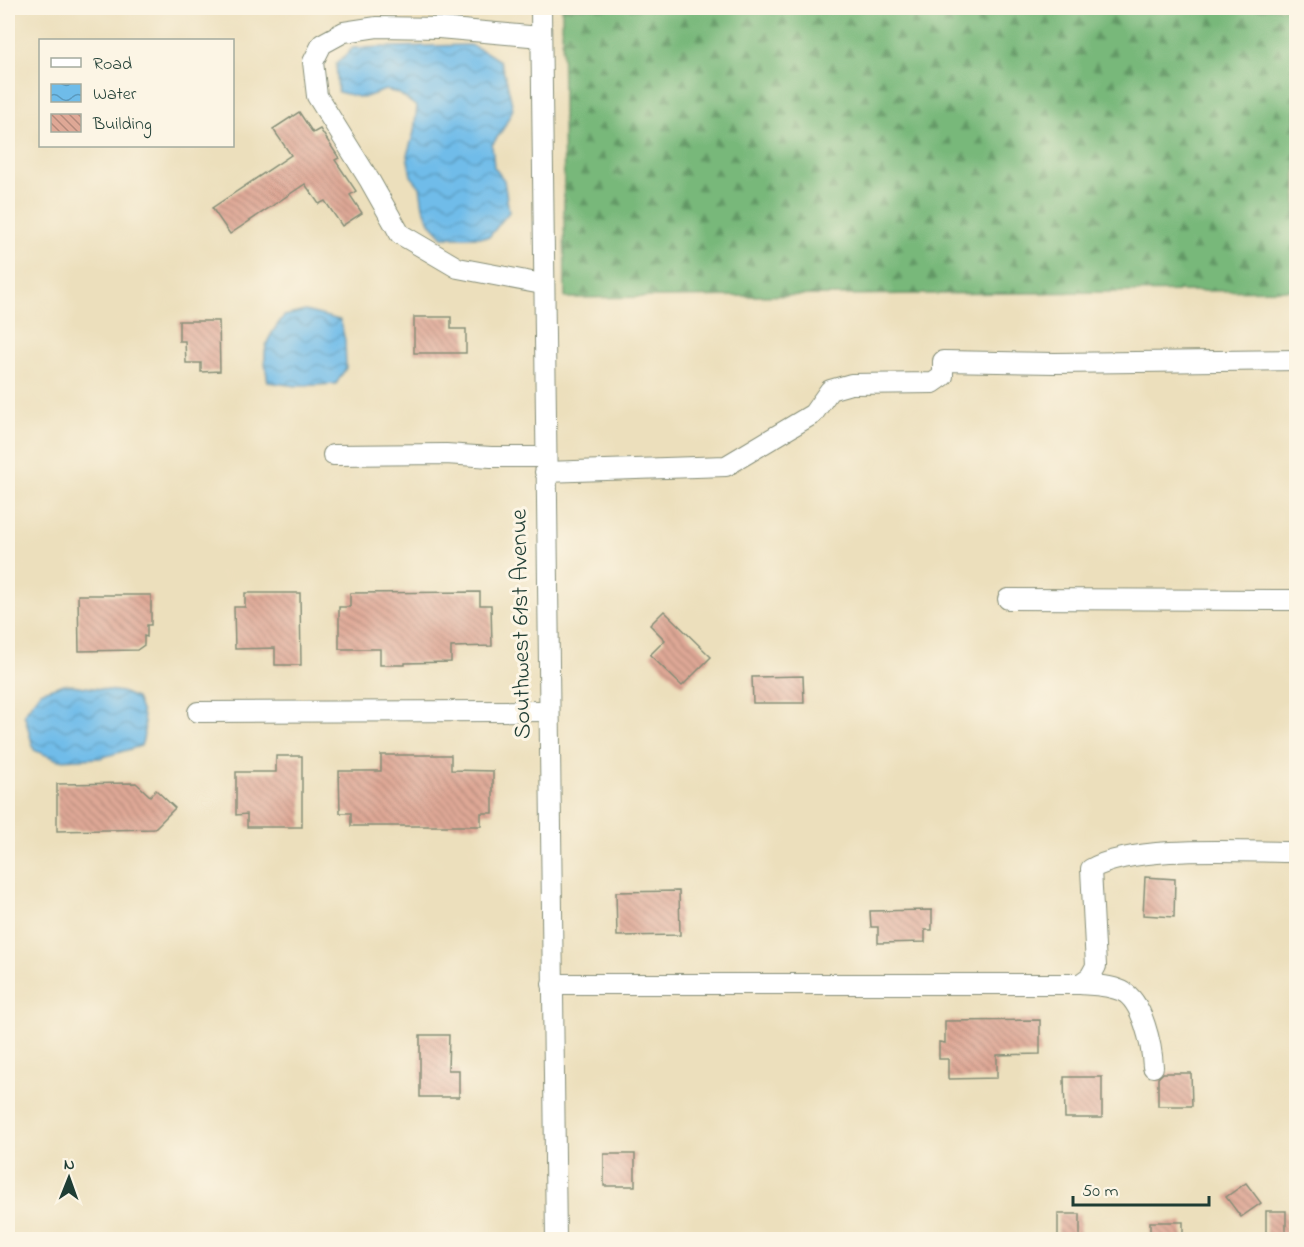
<svg xmlns="http://www.w3.org/2000/svg" width="1304" height="1247" viewBox="0 0 1304 1247" font-family="'Indie Flower',sans-serif">
  <style>
    .forest { fill: url(#forest-firs); stroke: #4c7a57; stroke-width: 1.5 }
    .water { fill: url(#water-waves); stroke: #477c8e; stroke-width: 1.5 }
    .building { fill: url(#building-back-hatch) }
    .lines { fill: none; stroke-linecap: round; stroke-linejoin: round }
    .minor-casing { stroke: #868e78; stroke-width: 22 }
    .minor { stroke: #fff; stroke-width: 20 }
    .labels { text-anchor: middle; dominant-baseline: central; stroke-width: 6; stroke-linejoin: round; paint-order: stroke }
    .street-label { font-size: 24px; fill: #1f3d34; stroke: #fcf5e5 }
  </style>
  <defs>
    <pattern id="forest-firs" width="22" height="20" patternUnits="userSpaceOnUse" patternTransform="scale(1.5)"><rect width="22" height="20" fill="#78b87a"/><path d="M5 1l3.5 6h-7zM16 11l3.5 6h-7z" fill="#629765"/></pattern>
    <pattern id="water-waves" width="16" height="10" patternUnits="userSpaceOnUse" patternTransform="scale(1.5)"><rect width="16" height="10" fill="#6fbce9"/><path d="M0 5q4-4 8 0t8 0" fill="none" stroke="#5b9abe"/></pattern>
    <pattern id="building-back-hatch" width="6" height="6" patternUnits="userSpaceOnUse" patternTransform="scale(1.5)"><rect width="6" height="6" fill="#dfa896"/><path d="M-1 5l2 2M0 0l6 6M5-1l2 2" fill="none" stroke="#b48a7b"/></pattern>
  </defs>
  <rect width="100%" height="100%" fill="#fcf5e5"/>
  <filter id="ink" filterUnits="userSpaceOnUse"><feTurbulence type="fractalNoise" baseFrequency=".0167" numOctaves="2"/><feDisplacementMap in="SourceGraphic" scale="12" xChannelSelector="R" yChannelSelector="G"/><feConvolveMatrix kernelMatrix="1 2 1 2 8 2 1 2 1" color-interpolation-filters="sRGB"/></filter>
  <filter id="wash" filterUnits="userSpaceOnUse"><feTurbulence type="fractalNoise" baseFrequency=".008" numOctaves="4" result="noise"/><feDisplacementMap in="SourceGraphic" scale="24" xChannelSelector="R" yChannelSelector="G"/><feGaussianBlur stdDeviation="1.35" result="paint"/><feColorMatrix in="noise" values="0 0 0 0 0 0 0 0 0 0 0 0 0 0 0 0 0 1.4 0 .05"/><feComposite in="paint" operator="in"/></filter>
  <g filter="url(#wash)">
    <rect width="100%" height="100%" fill="#ecdfbc"/>
    <!-- forest -->
    <polygon class="forest" points="562,8 1296,8 1296,290 565,298"/>
    <!-- water -->
    <g class="water">
      <polygon points="470,45 484,51 500,61 507,82 513,109 503,129 492,145 494,167 504,180 509,212 489,237 443,237 431,224 423,207 420,187 411,176 407,155 414,132 417,107 398,93 385,90 363,98 338,92 336,64 353,48"/>
      <path d="M305 311 340 320 345 340 346 368 336 384 296 386 268 382C262 349 263 343 284 316Z"/>
      <path d="M64 684 122 692 136 698C144 716 148 727 141 746L100 758 58 760 34 750 24 714 40 692Z"/>
    </g>
    <g id="blocks">
      <!-- building -->
      <g class="building">
        <polygon points="299,112 313,133 320,129 339,158 335,160 356,191 350,195 362,213 342,226 325,201 319,204 305,184 230,234 212,208 291,155 273,129"/>
        <polygon points="414,317 451,317 451,329 466,329 466,353 414,353"/>
        <polygon points="179,321 219,321 220,371 201,372 201,363 186,363 185,341 179,341"/>
        <polygon points="480,592 480,605 491,605 492,646 451,647 451,662 405,663 405,665 380,665 380,649 339,649 339,607 350,607 350,593"/>
        <polygon points="245,593 300,593 301,665 275,665 275,648 235,649 234,607 245,607"/>
        <polygon points="78,595 151,595 151,625 147,625 147,637 144,636 144,645 137,650 79,651"/>
        <polygon points="664,611 711,657 682,686 650,655 665,640 650,625"/>
        <polygon points="803,676 804,703 753,703 752,677"/>
        <polygon points="381,755 451,755 451,770 493,771 493,813 481,813 481,826 351,826 351,813 340,813 339,771 381,771"/>
        <polygon points="276,756 302,756 302,827 247,827 247,814 236,815 236,772 276,772"/>
        <polygon points="136,783 150,796 156,790 175,808 154,829 57,831 57,784"/>
        <polygon points="1145,877 1175,879 1174,917 1143,915"/>
        <polygon points="679,891 680,935 617,936 616,892"/>
        <polygon points="932,910 932,930 925,930 925,942 878,943 878,927 871,927 870,911"/>
        <polygon points="1040,1020 1040,1054 997,1055 997,1078 948,1079 948,1059 939,1059 939,1042 945,1043 945,1021"/>
        <polygon points="420,1035 449,1035 448,1070 459,1070 459,1097 420,1097"/>
        <polygon points="1163,1073 1191,1073 1192,1106 1158,1106 1158,1078"/>
        <polygon points="1064,1077 1102,1077 1102,1118 1065,1118"/>
        <rect x="604" y="1154" width="31" height="32"/>
        <polygon points="1246,1183 1261,1203 1241,1217 1226,1197"/>
        <rect x="1266" y="1211" width="20" height="28"/>
        <rect x="1058" y="1214" width="22" height="25"/>
        <rect x="1150" y="1222" width="33" height="17"/>
      </g>
    </g>
  </g>
  <g filter="url(#ink)">
    <use href="#blocks" fill-opacity="0" stroke="#868e78" stroke-width="1.5"/>
    <g class="lines">
      <!-- minor casing -->
      <g class="minor-casing">
        <g id="minor">
          <polyline points="541,8 556,1240"/>
          <polyline points="541,37 439,28 377,27 344,32 322,44 313,62 317,96 370,181 400,234 458,268 542,284"/>
          <polyline points="333,455 446,454 491,457 545,457"/>
          <polyline points="545,472 726,466 813,414 830,390 851,384 933,383 943,376 943,361 1055,363 1296,360"/>
          <polyline points="1008,599 1296,600"/>
          <polyline points="198,712 548,711"/>
          <path d="M552 984H1080L1090 977 1096 966 1091 869C1136 844 1243 852 1296 852"/>
          <path d="M1080 984C1094 985 1109 985 1122 991 1143 1001 1152 1047 1153 1067"/>
        </g>
      </g>
      <!-- minor -->
      <use href="#minor" class="minor"/>
    </g>
  </g>
  <g class="labels">
    <!-- street labels -->
    <g class="street-label">
      <text transform="translate(522 624) rotate(-91)">Southwest 61st Avenue</text>
    </g>
  </g>
  <!-- margin -->
  <rect width="1304" height="1247" fill="none" stroke="#fcf5e5" stroke-width="30"/>
  <!-- legend -->
  <rect x="39" y="39" width="195" height="108" fill="#fcf5e5" stroke="#a4ab9e" stroke-width="1.5"/>
  <rect x="51" y="58" width="30" height="9" fill="#ffffff" stroke="#a4ab9e" stroke-width="1.5"/>
  <text x="93" y="69" font-size="18" fill="#1f3d34">Road</text>
  <rect x="51" y="84" width="30" height="18" fill="url(#water-waves)" stroke="#a4ab9e" stroke-width="1.5"/>
  <text x="93" y="99" font-size="18" fill="#1f3d34">Water</text>
  <rect x="51" y="114" width="30" height="18" fill="url(#building-back-hatch)" stroke="#a4ab9e" stroke-width="1.5"/>
  <text x="93" y="129" font-size="18" fill="#1f3d34">Building</text>
  <!-- north arrow -->
  <g transform="translate(69 1178) rotate(1)" stroke="#fcf5e5" stroke-width="4.5" paint-order="stroke">
  <path d="M0-4.5L10 22L0 15L-10 22Z" fill="#1f3d34"/>
  <text y="-9" font-size="16" font-weight="bold" text-anchor="middle" fill="#1f3d34">N</text>
  </g>
  <!-- scale -->
  <path d="M1073 1196v9h136v-9" fill="none" stroke="#1f3d34" stroke-width="3"/>
  <text x="1082" y="1196" font-size="18" fill="#1f3d34" stroke="#fcf5e5" stroke-width="4.5" paint-order="stroke">50 m</text>
</svg>
